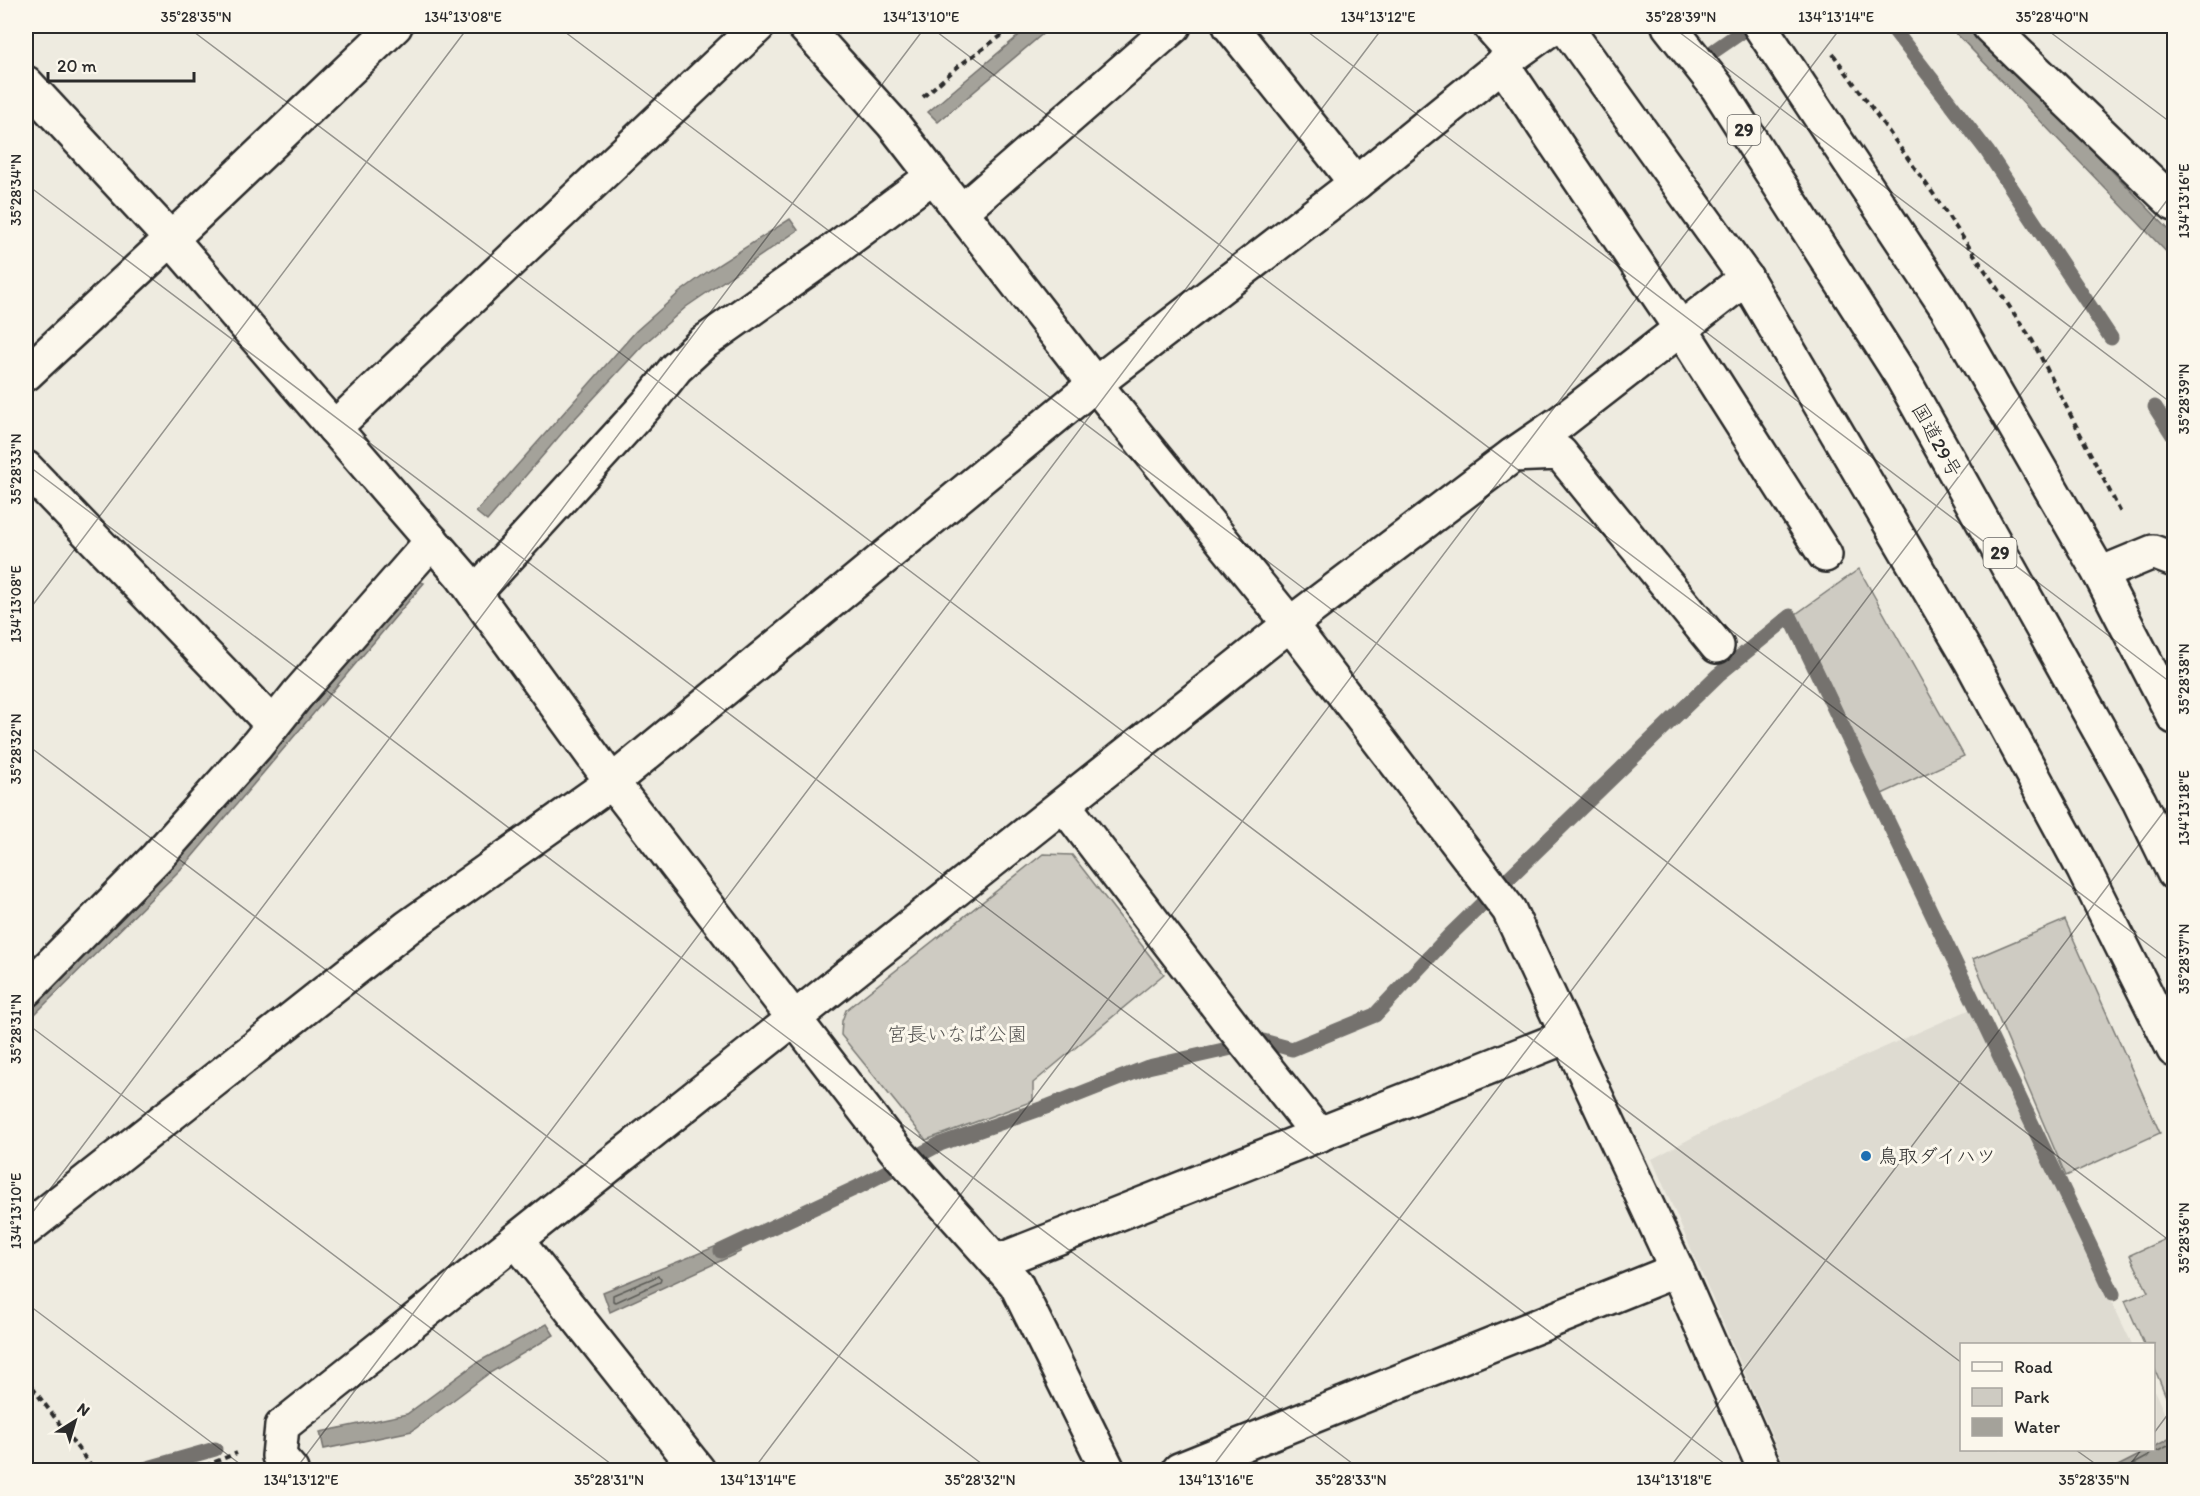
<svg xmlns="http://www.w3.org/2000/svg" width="2200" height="1496" viewBox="0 0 2200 1496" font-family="Itim,'Klee One',sans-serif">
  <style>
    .built { fill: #dedbd1 }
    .green { fill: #cecbc2; stroke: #7c7b76; stroke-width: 1.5 }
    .water { fill: #a4a29a; stroke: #74726e; stroke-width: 1.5 }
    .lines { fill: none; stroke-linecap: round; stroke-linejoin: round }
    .shore { stroke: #5b5b57; stroke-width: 1.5 }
    .stream { stroke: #74726e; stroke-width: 15 }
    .street-casing { stroke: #2b2b2b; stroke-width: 38 }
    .highway-casing { stroke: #2b2b2b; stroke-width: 38 }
    .path { stroke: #2b2b2b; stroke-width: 4; stroke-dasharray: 6 4.5; stroke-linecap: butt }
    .street { stroke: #fbf7ec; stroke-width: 33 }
    .highway { stroke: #fbf7ec; stroke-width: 33 }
    .ticks { fill: none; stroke: #2b2b2b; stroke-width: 1.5; stroke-opacity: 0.45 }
    .poi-dot { fill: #1f6fb2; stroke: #fbf7ec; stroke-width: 2 }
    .labels { text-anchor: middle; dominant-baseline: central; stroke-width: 6; stroke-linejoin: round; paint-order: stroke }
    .shield { fill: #fbf7ec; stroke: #696865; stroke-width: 1.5 }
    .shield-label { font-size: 18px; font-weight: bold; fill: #2b2b2b }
    .street-label { font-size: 20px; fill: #2b2b2b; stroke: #fbf7ec }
    .park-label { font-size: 20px; fill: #545351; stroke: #fbf7ec }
    .poi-label { font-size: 20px; fill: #2b2b2b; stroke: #fbf7ec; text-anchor: start }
    .neatline { fill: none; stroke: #2b2b2b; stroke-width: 2 }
    .ticks-label { font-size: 15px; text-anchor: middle; fill: #2b2b2b }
  </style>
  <rect width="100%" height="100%" fill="#eeebe0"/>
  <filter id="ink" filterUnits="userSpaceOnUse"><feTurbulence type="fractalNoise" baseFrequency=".0167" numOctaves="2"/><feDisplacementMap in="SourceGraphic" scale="12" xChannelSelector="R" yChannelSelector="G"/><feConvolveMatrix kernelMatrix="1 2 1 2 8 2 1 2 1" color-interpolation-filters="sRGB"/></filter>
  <g filter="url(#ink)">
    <!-- built -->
    <polygon class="built" points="1971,1009 2132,1344 1962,1344 1962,1450 2154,1450 2154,1390 2174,1434 2174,1470 1787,1470 1652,1159 1712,1127 1808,1081"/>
    <!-- green -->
    <g class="green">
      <polygon points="1859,569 1964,756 1882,794 1796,614"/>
      <polygon points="1043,854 1072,855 1164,974 1033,1083 1033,1101 926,1140 841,1035 842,1021 846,1010"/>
      <polygon points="2065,920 2160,1133 2066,1176 1973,959"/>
      <polygon points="2174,1235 2174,1416 2154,1367 2154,1344 2144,1344 2125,1301 2148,1292 2130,1255"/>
    </g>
    <!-- water -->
    <g class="water">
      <polygon points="1030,26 1052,26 938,122 928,112"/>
      <polygon points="1949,26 1972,26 2174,235 2174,260"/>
      <polygon points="790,219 798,230 686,307 643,345 568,426 487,521 476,512 636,331 680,292 707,272"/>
      <polygon points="412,578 424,583 186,864 26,1023 26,1002"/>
      <polygon points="734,1239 743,1246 740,1252 610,1312 603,1292"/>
      <polygon points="547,1324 554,1335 488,1374 412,1431 324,1449 320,1432 407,1414 478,1362"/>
      <polygon points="2174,1436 2174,1460 2154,1470 2110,1470 2149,1450 2154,1450 2154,1447"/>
    </g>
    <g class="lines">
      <!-- shore -->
      <g class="shore">
        <polygon points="658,1276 661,1278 660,1282 616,1302 613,1301 613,1295"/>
        <polyline points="2123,1470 2147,1457 2151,1452 2158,1451 2174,1443"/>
      </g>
      <!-- stream -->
      <g class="stream">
        <polyline points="1891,26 1987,151 2111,338"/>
        <polyline points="1695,64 1740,33"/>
        <polyline points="2155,407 2174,437"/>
        <polyline points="721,1251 858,1187 940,1144 1049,1106 1148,1067 1263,1041 1292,1049 1375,1015 1450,935 1718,675 1790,616 2113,1294"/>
        <polyline points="141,1470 215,1449"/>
      </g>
      <!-- street casing -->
      <g class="street-casing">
        <g id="street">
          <polyline points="804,26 893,124 1095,384 1290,624 1509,910 1677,1270 1765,1470"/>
          <polyline points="1230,26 1356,183"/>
          <polyline points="1490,26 1515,54"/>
          <polyline points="1989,26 2174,204"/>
          <polyline points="1502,64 1681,329 1825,555"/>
          <polyline points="26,83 171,239 462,576 612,782 894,1148 1016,1284 1108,1470"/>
          <polyline points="962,211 1174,26"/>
          <polyline points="26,374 171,239 395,26"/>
          <polyline points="334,428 758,26"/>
          <polyline points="1513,455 1561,422 1746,278"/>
          <polyline points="26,468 273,725"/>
          <polyline points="2100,574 2153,552 2174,560"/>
          <polyline points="475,593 650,401 676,368 703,343 822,259 933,176"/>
          <polyline points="1064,805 1235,1029 1319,1135"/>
          <polyline points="26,990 157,857 257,745 297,695 432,541"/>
          <polyline points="26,1229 408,927 612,782 1095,384 1356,183 1515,54 1554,26"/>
          <polyline points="516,1240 698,1470"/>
          <polyline points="996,1262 1568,1036"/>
          <polyline points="291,1470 279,1456 282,1426 1290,624 1513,455 1560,453 1717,646"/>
          <polyline points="1179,1470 1677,1270"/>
        </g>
      </g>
      <!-- highway casing -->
      <g class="highway-casing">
        <g id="highway">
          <polyline points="1565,26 1746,278 1971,661 2084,870 2174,1050"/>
          <polyline points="1669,26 1717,87 1902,377 2139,801 2174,873"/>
          <polyline points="1760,26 1947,308 2100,574 2174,717"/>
        </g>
      </g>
      <!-- path -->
      <g class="path">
        <polyline points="1833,54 1932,192 2032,340 2122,515"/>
        <polyline points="923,97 960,65 1015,26"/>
        <polyline points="26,1379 94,1470"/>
        <polyline points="195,1470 237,1453"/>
      </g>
      <!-- street -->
      <use href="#street" class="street"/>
      <!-- highway -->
      <use href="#highway" class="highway"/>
    </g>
  </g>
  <!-- ticks -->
  <path class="ticks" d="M186 26 1962 1363M557 26 2174 1244M929 26 2174 964M1300 26 2174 685M1671 26 2174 405M2042 26 2174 125M26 184 1733 1470M26 464 1361 1470M26 614 469 26M26 744 990 1470M26 1023 619 1470M26 1221 926 26M26 1303 248 1470M2154 1433 2174 1406M2076 1450 2104 1470M295 1470 1384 26M753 1470 1842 26M1210 1470 2174 191M1668 1470 2174 798M2126 1470 2141 1450"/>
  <!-- markers -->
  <circle class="poi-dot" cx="1866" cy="1156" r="6"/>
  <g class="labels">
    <!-- shield labels -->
    <g class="shield">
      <rect x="1727.5" y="115" width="33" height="30" rx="4.5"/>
      <rect x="1983.5" y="538" width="33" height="30" rx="4.5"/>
    </g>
    <g class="shield-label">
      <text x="1744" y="130">29</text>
      <text x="2000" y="553">29</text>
    </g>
    <!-- street labels -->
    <g class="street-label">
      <text transform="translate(1937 440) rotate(61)">国道29号</text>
    </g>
    <!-- park labels -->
    <g class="park-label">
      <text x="957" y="1034">宮長いなば公園</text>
    </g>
    <!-- poi labels -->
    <g class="poi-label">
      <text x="1878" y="1156">鳥取ダイハツ</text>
    </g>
  </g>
  <!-- margin -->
  <rect width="2200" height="1496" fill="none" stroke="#fbf7ec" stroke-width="66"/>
  <!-- legend -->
  <rect x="1960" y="1343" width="195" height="108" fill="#fbf7ec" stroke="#a8a59f" stroke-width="1.5"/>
  <rect x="1972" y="1362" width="30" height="9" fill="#fbf7ec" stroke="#a8a59f" stroke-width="1.5"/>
  <text x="2014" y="1373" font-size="18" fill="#2b2b2b">Road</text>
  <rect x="1972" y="1388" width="30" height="18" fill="#cecbc2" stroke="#a8a59f" stroke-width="1.5"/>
  <text x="2014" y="1403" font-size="18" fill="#2b2b2b">Park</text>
  <rect x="1972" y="1418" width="30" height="18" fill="#a4a29a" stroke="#a8a59f" stroke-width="1.5"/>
  <text x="2014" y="1433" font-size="18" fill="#2b2b2b">Water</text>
  <!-- north arrow -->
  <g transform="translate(75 1421) rotate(37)" stroke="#fbf7ec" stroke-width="4.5" paint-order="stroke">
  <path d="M0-4.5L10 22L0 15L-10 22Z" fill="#2b2b2b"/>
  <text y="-9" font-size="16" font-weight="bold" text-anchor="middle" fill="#2b2b2b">N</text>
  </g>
  <!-- scale -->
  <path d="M48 72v9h146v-9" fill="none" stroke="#2b2b2b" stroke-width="3"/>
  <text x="57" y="72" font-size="18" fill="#2b2b2b" stroke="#fbf7ec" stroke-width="4.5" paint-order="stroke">20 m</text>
  <rect x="33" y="33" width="2134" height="1430" class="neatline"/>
  <g class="ticks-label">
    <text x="196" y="22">35°28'35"N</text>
    <text x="463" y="22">134°13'08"E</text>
    <text x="921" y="22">134°13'10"E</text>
    <text x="1378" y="22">134°13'12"E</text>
    <text x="1681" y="22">35°28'39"N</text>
    <text x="1836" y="22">134°13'14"E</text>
    <text x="2052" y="22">35°28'40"N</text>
    <text transform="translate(16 190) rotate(-90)" y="5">35°28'34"N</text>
    <text transform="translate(2184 201) rotate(-90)" y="5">134°13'16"E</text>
    <text transform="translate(2184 399) rotate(-90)" y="5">35°28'39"N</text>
    <text transform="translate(16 469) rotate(-90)" y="5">35°28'33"N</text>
    <text transform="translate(16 604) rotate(-90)" y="5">134°13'08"E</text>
    <text transform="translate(2184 679) rotate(-90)" y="5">35°28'38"N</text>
    <text transform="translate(16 749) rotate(-90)" y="5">35°28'32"N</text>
    <text transform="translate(2184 808) rotate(-90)" y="5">134°13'18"E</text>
    <text transform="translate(2184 959) rotate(-90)" y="5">35°28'37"N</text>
    <text transform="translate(16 1029) rotate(-90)" y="5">35°28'31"N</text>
    <text transform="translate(16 1211) rotate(-90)" y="5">134°13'10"E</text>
    <text transform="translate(2184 1238) rotate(-90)" y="5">35°28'36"N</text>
    <text x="301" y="1485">134°13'12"E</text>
    <text x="609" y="1485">35°28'31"N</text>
    <text x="758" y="1485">134°13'14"E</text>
    <text x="980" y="1485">35°28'32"N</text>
    <text x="1216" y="1485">134°13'16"E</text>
    <text x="1351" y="1485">35°28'33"N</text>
    <text x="1674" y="1485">134°13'18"E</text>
    <text x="2094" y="1485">35°28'35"N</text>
  </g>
</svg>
